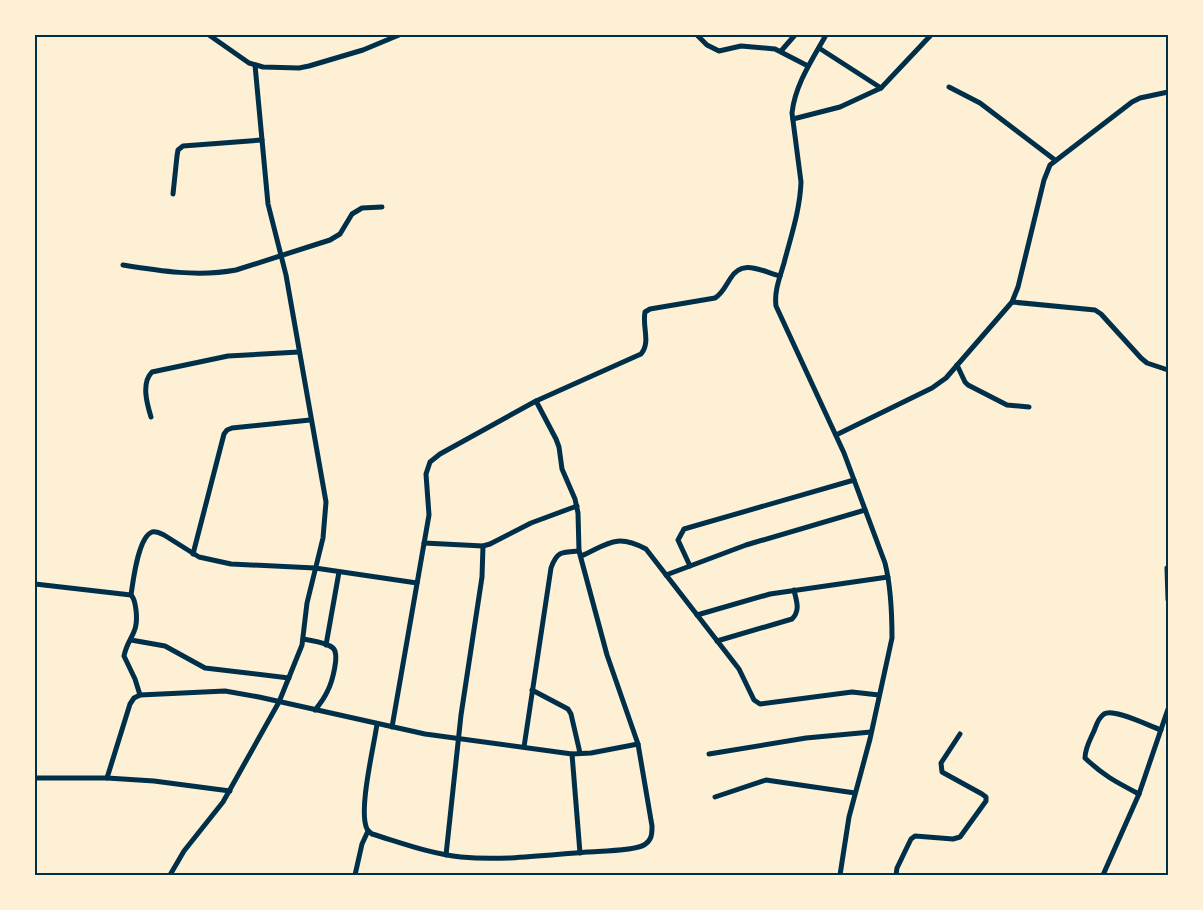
<svg xmlns="http://www.w3.org/2000/svg" width="1203" height="910" viewBox="0 0 1203 910" font-family="'IBM Plex Sans',sans-serif">
  <style>
    .lines { fill: none; stroke-linecap: round; stroke-linejoin: round }
    .minor { stroke: #003049; stroke-width: 5 }
    .neatline { fill: none; stroke: #003049; stroke-width: 2 }
  </style>
  <rect width="100%" height="100%" fill="#fdf0d5"/>
  <g class="lines">
    <!-- minor -->
    <g class="minor">
      <polyline points="209,35 249,63 263,67 299,68 309,66 363,50 399,35"/>
      <polyline points="697,35 707,45 719,51 741,46 775,49 808,66"/>
      <path d="M826 35C812 60 795 85 792 113L801 182C800 210 791 236 784 263 780 277 774 291 776 306L844 453 885 563C891 587 892 613 892 638L870 739 849 817 840 875"/>
      <polyline points="819,48 881,88"/>
      <polyline points="781,51 795,35"/>
      <polyline points="949,87 980,103 1055,160"/>
      <polyline points="793,119 840,107 881,88 931,35"/>
      <polyline points="173,194 177,156 178,150 183,146 262,140"/>
      <path d="M123 265C160 271 198 277 236 270L330 240 340 234 352 214 362 208 382 207"/>
      <polyline points="1012,302 1095,310 1101,314 1141,358 1147,363 1168,370"/>
      <polyline points="957,365 965,382 968,385 1007,405 1029,407"/>
      <path d="M151 417C147 404 141 383 152 372L228 356 299 352"/>
      <polyline points="836,435 932,388 946,378 1012,302 1018,287 1044,180 1050,165 1132,102 1140,98 1168,92"/>
      <polyline points="424,543 483,546 490,544 531,523 577,506"/>
      <polyline points="193,554 224,434 227,430 232,428 310,420"/>
      <path d="M581 556C608 544 616 533 646 549L739 669 754 700 760 704 852 692 879 695"/>
      <polyline points="690,566 678,540 684,529 854,480"/>
      <polyline points="1167,568 1168,600"/>
      <polyline points="666,575 746,545 865,510"/>
      <path d="M35 584 131 595C135 599 135 604 136 610 139 635 128 636 124 656L135 679 140 695"/>
      <path d="M131 595C133 582 138 537 152 532 156 531 160 533 164 535L199 557 231 564 315 568 417 583"/>
      <polyline points="697,615 770,594 888,577"/>
      <path d="M303 639C312 641 326 642 333 648 340 654 332 682 328 690 325 697 320 704 315 710"/>
      <polyline points="131,640 165,646 205,668 289,678"/>
      <path d="M717 641 792 619C801 610 796 600 794 590"/>
      <polyline points="326,645 339,572"/>
      <polyline points="532,690 568,709 571,714 580,753"/>
      <path d="M377 724C374 746 358 811 367 829 368 831 371 833 372 834 402 843 431 854 461 857 503 861 546 855 587 852 601 851 634 851 644 845 652 840 652 834 652 826L638 744 607 655 579 551 578 513 575 499 562 469 559 447 556 439 536 401"/>
      <path d="M392 727 429 515 426 474 430 462 440 454 536 401 641 354C651 342 642 327 645 312L650 309 715 298C722 294 725 287 730 279 742 258 761 271 780 276"/>
      <path d="M524 747 551 568C557 551 562 552 579 551"/>
      <polyline points="572,754 580,853"/>
      <polyline points="709,754 806,738 871,732"/>
      <polyline points="35,778 107,778 154,781 230,791"/>
      <polyline points="107,778 130,704 134,698 140,695 225,691 259,697 425,734 572,754 591,753 638,744"/>
      <path d="M1139 794C1116 782 1104 776 1085 758 1085 748 1090 740 1094 731 1096 726 1098 718 1104 714 1114 708 1149 726 1161 730"/>
      <polyline points="715,797 766,780 855,793"/>
      <polyline points="446,855 461,715 482,577 483,546"/>
      <polyline points="170,875 184,851 223,802 279,702 302,645 307,603 323,538 326,502 286,275 268,204 255,65"/>
      <polyline points="355,875 362,844 368,831"/>
      <polyline points="896,875 897,868 911,839 915,836 953,839 960,837 986,801 986,797 982,794 942,772 941,763 960,734"/>
      <polyline points="1103,875 1139,794 1168,709"/>
    </g>
  </g>
  <!-- border -->
  <rect width="1203" height="910" fill="none" stroke="#fdf0d5" stroke-width="72"/>
  <rect x="36" y="36" width="1131" height="838" class="neatline"/>
</svg>
